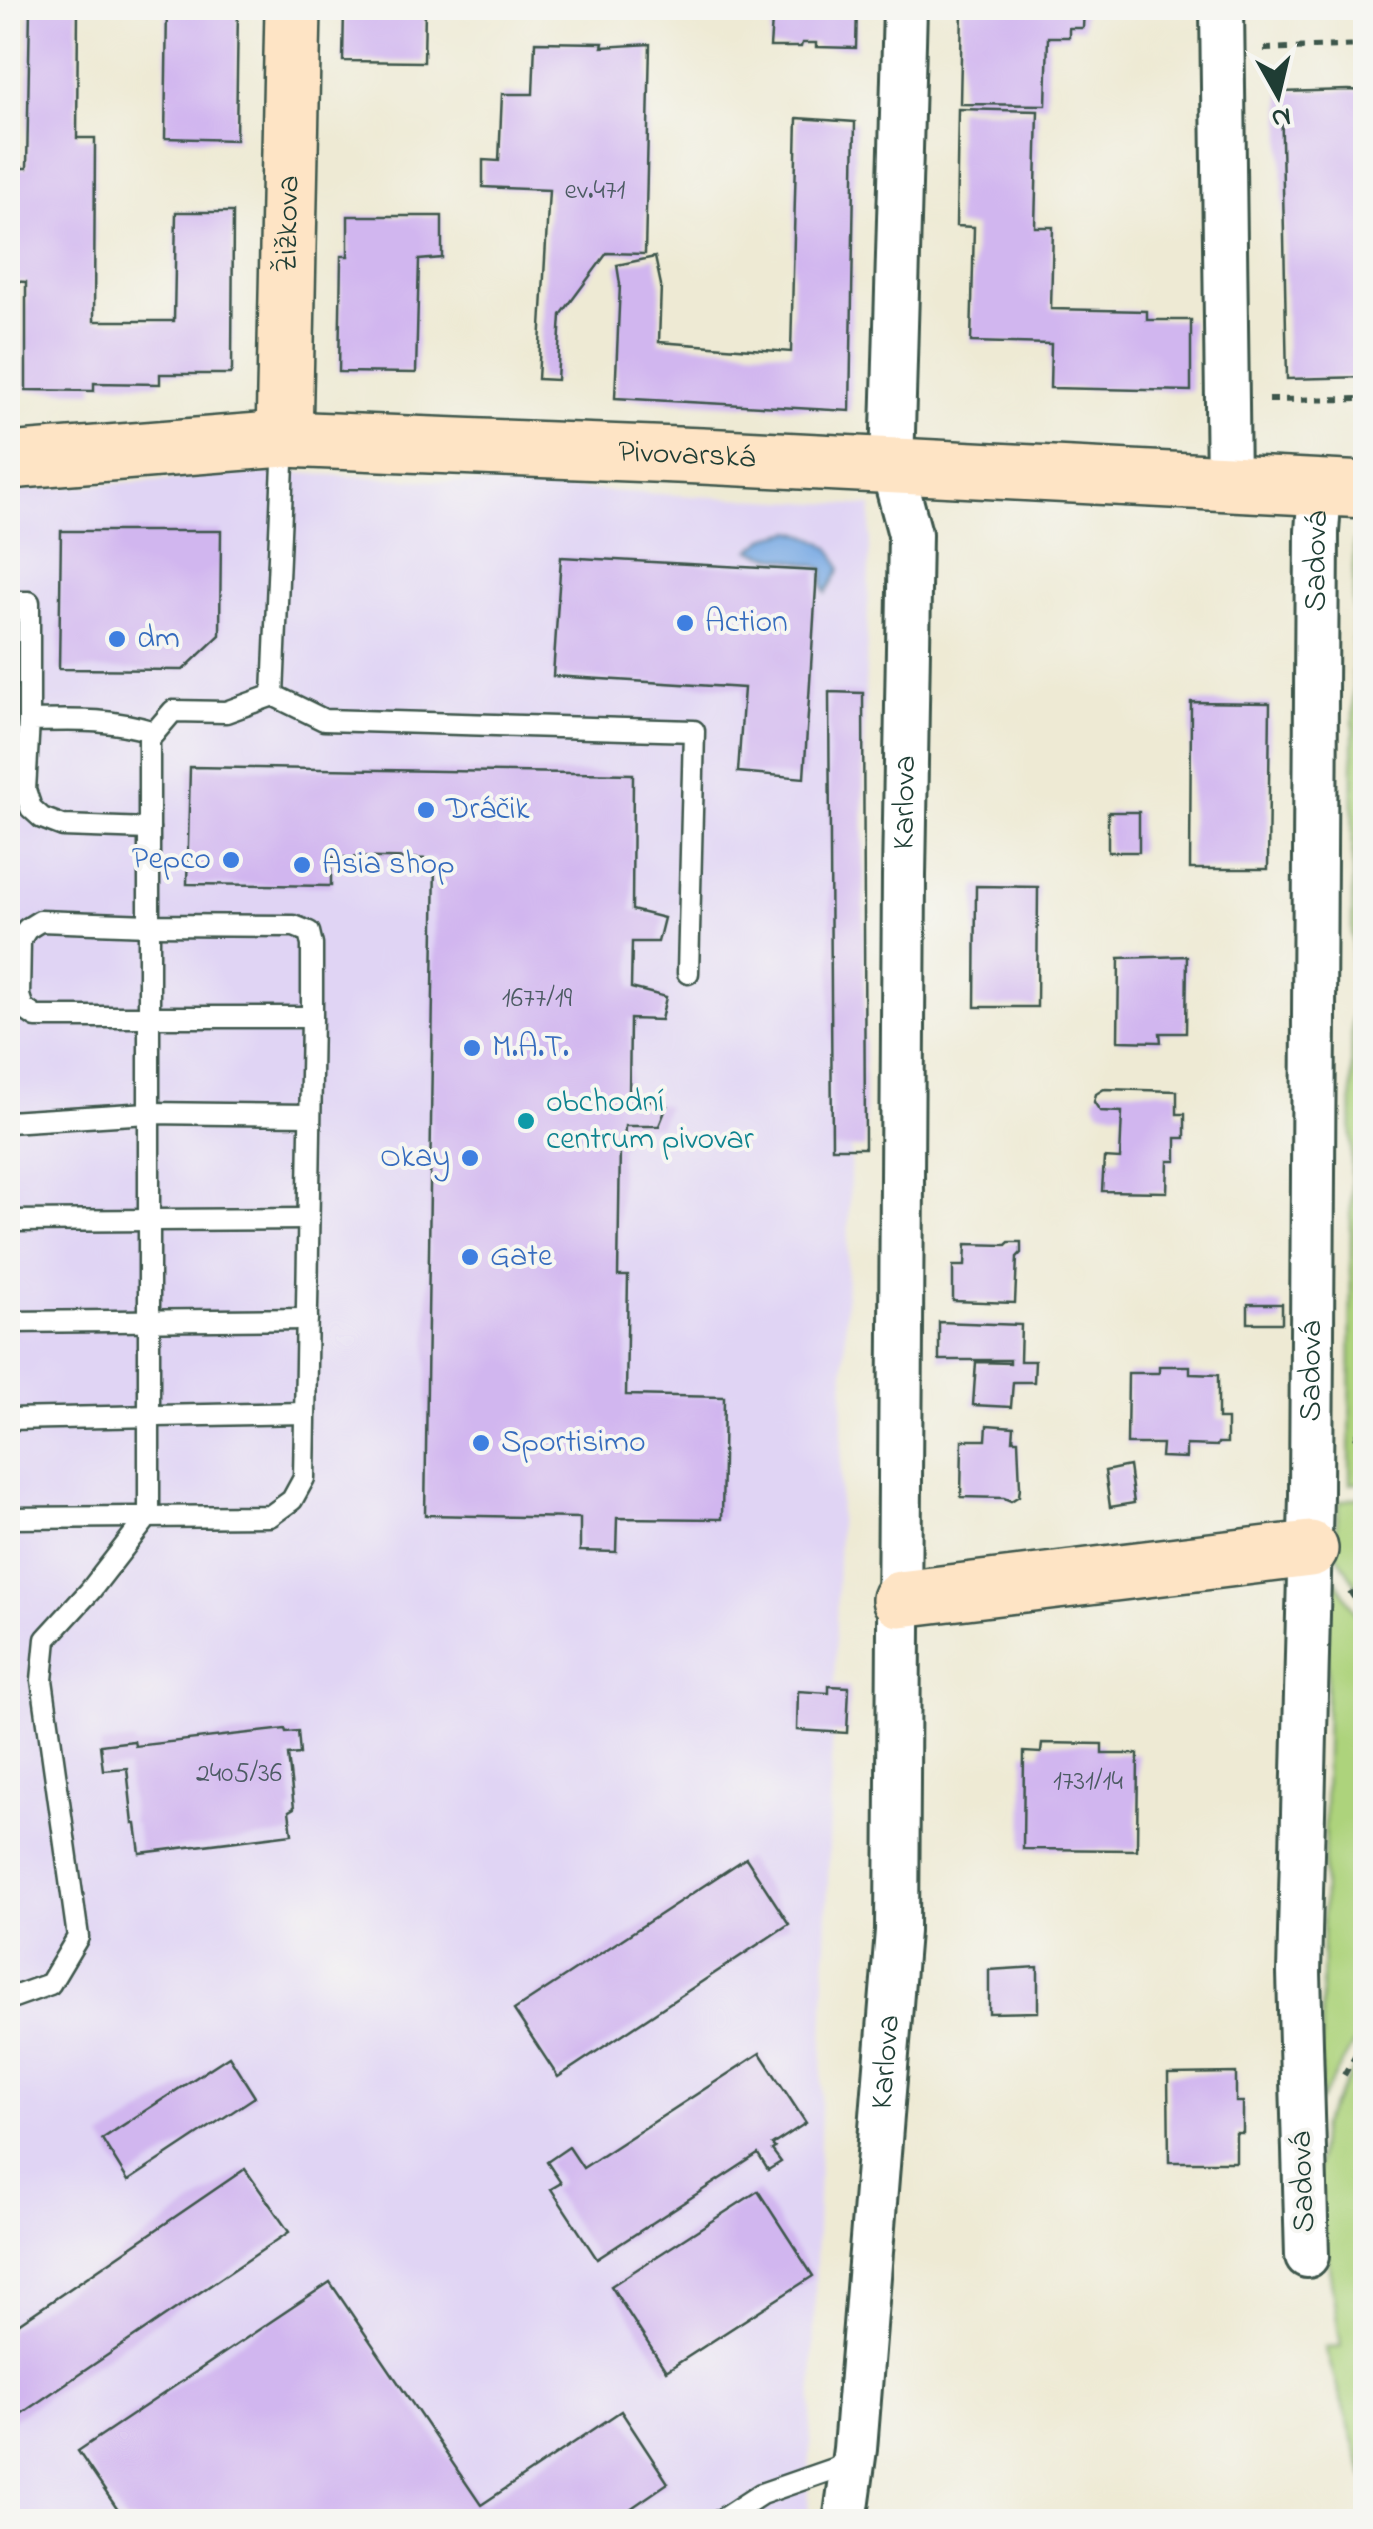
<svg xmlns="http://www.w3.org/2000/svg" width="1373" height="2529" viewBox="0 0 1373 2529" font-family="'Indie Flower',sans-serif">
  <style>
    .built { fill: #e0d4f4 }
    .green { fill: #add37c; stroke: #668858; stroke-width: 2.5 }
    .water { fill: #78a9e3; stroke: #4c738c; stroke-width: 2.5 }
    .building { fill: #d1b6ef }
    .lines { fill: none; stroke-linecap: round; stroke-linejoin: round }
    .lane-casing { stroke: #3e574c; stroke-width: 25 }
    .street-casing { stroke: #3e574c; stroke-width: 48 }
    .secondary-casing { stroke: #3e574c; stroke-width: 60 }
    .path { stroke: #3e574c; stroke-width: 6; stroke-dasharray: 8 8; stroke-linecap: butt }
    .lane { stroke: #fff; stroke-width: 20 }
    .street { stroke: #fff; stroke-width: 42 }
    .secondary { stroke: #fee4c5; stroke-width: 55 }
    .shop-dot { fill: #3f7fe0; stroke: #f6f6f2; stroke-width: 4 }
    .culture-dot { fill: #0f9aa8; stroke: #f6f6f2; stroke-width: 4 }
    .labels { text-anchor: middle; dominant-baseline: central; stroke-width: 8; stroke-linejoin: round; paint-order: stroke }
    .number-label { font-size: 28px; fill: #4c5b63 }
    .street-label { font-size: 32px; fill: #1f3d34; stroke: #f6f6f2 }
    .shop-label { font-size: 32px; fill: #366cbe; stroke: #f6f6f2; text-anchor: start }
    .culture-label { font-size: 32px; fill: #0d838f; stroke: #f6f6f2; text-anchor: start }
  </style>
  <rect width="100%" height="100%" fill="#f6f6f2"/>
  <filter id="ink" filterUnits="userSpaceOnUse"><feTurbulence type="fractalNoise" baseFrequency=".01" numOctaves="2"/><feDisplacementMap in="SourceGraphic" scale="20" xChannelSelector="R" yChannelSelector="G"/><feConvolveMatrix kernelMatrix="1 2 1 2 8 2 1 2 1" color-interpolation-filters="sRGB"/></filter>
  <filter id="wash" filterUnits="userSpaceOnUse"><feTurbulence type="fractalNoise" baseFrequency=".0048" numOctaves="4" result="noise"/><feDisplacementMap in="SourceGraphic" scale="40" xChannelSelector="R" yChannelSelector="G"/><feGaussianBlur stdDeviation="2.25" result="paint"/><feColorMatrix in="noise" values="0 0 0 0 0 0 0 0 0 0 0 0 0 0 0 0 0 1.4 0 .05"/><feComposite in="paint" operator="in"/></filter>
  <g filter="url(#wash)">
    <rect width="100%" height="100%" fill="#eeead4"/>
    <!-- built -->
    <polygon class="built" points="278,472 871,506 808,2521 8,2522 8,491"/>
    <!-- green -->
    <g class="green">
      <polygon points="1354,542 1366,543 1366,1482 1350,1484"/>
      <polygon points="1365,1496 1365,1600 1333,1547 1340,1501"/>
      <polygon points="1329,1569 1365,1628 1366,2022 1320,2102"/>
      <polygon points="1365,2049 1365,2479 1325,2347 1341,2346 1316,2182 1321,2126"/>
    </g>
    <!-- water -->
    <path class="water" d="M793 531C816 538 835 544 840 569L826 593 823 586 824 569C800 559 775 560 751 550L768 537Z"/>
    <g id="blocks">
      <!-- building -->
      <g class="building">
        <polygon points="30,8 78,8 77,138 95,138 94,321 174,321 176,212 233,212 232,370 230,374 160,374 160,384 94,383 94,391 26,390 26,282 8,281 8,168 27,168"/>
        <polygon points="167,8 238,8 236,140 165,138"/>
        <polygon points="344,8 425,8 424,62 343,61"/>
        <polygon points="760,8 857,8 856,48 816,47 816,43 802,43 801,47 770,47 772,20 761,20"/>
        <polygon points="962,8 1084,8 1083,28 1069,28 1069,37 1048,37 1046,105 960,104"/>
        <polygon points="535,42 603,43 602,47 650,44 645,254 607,253 561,315 557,380 538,379 549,190 483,187 483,160 499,161 502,94 533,94"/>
        <polygon points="1348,90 1366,91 1366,377 1287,379 1281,92"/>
        <polygon points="958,109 1038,111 1035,227 1053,227 1051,309 1147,311 1147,320 1191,320 1191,391 1050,388 1051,344 971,342 974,227 956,226"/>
        <polygon points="797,118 855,122 850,411 615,398 620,284 617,265 655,257 661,285 659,342 791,352"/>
        <polygon points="348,216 442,216 442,258 419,260 416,373 339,372 341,256 348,256"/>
        <polygon points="61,531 221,531 220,635 183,670 59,669"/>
        <polygon points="561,557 817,571 804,778 738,772 744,688 553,676"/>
        <polygon points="829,692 863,693 865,1148 832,1148"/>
        <polygon points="1191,702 1270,703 1268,869 1190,869"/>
        <polygon points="190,767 633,774 632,910 664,918 658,942 632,942 631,988 666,997 661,1020 630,1019 629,1097 635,1095 667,1106 659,1126 625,1126 624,1145 620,1145 618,1276 628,1276 626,1395 724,1397 722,1519 617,1518 616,1552 580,1551 580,1518 425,1515 435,859 331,857 331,886 187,884"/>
        <rect x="1108" y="812" width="31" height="40"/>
        <polygon points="976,886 1038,887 1037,1007 975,1007"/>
        <polygon points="1187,956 1186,1033 1160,1033 1161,1042 1118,1041 1119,958"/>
        <polygon points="1104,1089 1177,1091 1177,1114 1185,1114 1185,1138 1176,1138 1176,1161 1168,1161 1167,1192 1102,1191 1104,1158 1120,1159 1122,1112 1100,1111 1094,1102 1096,1094"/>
        <polygon points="1009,1242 1021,1242 1021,1253 1017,1257 1015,1303 953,1301 953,1266 965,1266 966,1244 1006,1245"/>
        <rect x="1248" y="1304" width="34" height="19"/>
        <polygon points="939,1322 1021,1325 1020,1361 1035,1361 1034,1382 1013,1382 1011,1407 973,1405 976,1362 1010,1363 1010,1360 939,1360"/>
        <polygon points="1159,1366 1190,1366 1190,1374 1218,1375 1218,1419 1227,1419 1227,1443 1218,1443 1217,1446 1186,1445 1186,1458 1161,1457 1162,1444 1127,1444 1128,1373 1159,1373"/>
        <polygon points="987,1425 1014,1427 1013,1440 1018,1440 1020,1487 1019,1496 1011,1501 1004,1498 961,1497 962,1440 986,1440"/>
        <polygon points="1129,1466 1134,1503 1110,1507 1105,1471"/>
        <polygon points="829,1686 849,1687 847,1733 797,1730 798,1691 829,1693"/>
        <polygon points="285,1729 286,1732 298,1731 300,1754 288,1755 294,1808 289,1811 292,1834 140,1853 136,1824 133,1824 127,1768 103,1770 100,1745 134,1741 135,1746"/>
        <polygon points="1042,1743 1102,1744 1102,1754 1138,1754 1137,1850 1023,1849 1024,1752 1041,1753"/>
        <polygon points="746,1858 789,1924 558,2077 514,2010"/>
        <polygon points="1038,1967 1038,2012 989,2013 989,1970"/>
        <polygon points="760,2053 806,2123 772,2145 775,2148 772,2150 781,2162 768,2170 758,2154 597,2259 551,2189 561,2183 547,2162 569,2147 583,2168"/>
        <polygon points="229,2056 255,2097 128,2181 102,2139"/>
        <polygon points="1236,2073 1236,2102 1243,2102 1243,2133 1236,2133 1236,2162 1169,2162 1168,2074"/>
        <polygon points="245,2169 289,2232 9,2422 8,2331"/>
        <polygon points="758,2191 813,2276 666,2371 611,2286"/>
        <polygon points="330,2282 481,2505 621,2411 668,2483 611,2522 126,2522 78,2451"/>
      </g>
    </g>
  </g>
  <g filter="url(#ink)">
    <use href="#blocks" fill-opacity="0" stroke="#3e574c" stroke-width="2.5"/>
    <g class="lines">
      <!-- lane casing -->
      <g class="lane-casing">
        <g id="lane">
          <polyline points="8,602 29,602 29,721"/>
          <polyline points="273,695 324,720 694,731 688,973"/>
          <path d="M149 829 63 826 42 818 31 808 25 790 29 721C77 720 108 718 155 732"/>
          <polyline points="8,1122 148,1113 309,1115"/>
          <polyline points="8,1221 308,1219"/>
          <polyline points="8,1322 307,1319"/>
          <polyline points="8,1419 305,1413"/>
          <polyline points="8,1518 270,1516 292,1500 304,1478 312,1017 312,945 309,932 294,926 149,925 40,921 27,929 20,940 19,996 23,1008 36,1017 312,1017"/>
          <polyline points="8,1999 50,1984 78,1937 42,1680 46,1639 90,1591 149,1515 149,739 173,711 226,712 273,695 284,441"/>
          <polyline points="718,2522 761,2494 853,2462"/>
        </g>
      </g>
      <!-- street casing -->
      <g class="street-casing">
        <g id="street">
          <polyline points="1222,8 1228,482"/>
          <path id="s1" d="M1307 2256 1299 1973 1311 1495 1317 532 1320 488"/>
          <path id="s2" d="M845 2522 855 2449 897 1931 904 876 910 534 892 467 905 8"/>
        </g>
      </g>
      <!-- secondary casing -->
      <g class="secondary-casing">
        <g id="secondary">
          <path id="s3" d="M284 439 293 8"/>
          <path id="s4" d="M8 461 284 439 702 456 1366 490"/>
          <polyline points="900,1599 1310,1549"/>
        </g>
      </g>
      <!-- path -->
      <g class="path">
        <polyline points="1264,49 1366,45"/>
        <polyline points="1269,400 1366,399"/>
        <polyline points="1356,1439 1366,1414"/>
        <polyline points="1350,1591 1366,1616"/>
        <polyline points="1344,2075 1366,2037"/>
      </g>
      <!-- lane -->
      <use href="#lane" class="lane"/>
      <!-- street -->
      <use href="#street" class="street"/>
      <!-- secondary -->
      <use href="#secondary" class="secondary"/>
    </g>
  </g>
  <!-- markers -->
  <g class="shop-dot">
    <circle cx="685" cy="623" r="10"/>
    <circle cx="117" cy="639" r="10"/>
    <circle cx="426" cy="810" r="10"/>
    <circle cx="231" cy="860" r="10"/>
    <circle cx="302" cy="865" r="10"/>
    <circle cx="472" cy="1048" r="10"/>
    <circle cx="470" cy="1158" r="10"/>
    <circle cx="470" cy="1257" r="10"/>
    <circle cx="481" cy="1443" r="10"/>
  </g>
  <circle class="culture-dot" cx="526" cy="1121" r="10"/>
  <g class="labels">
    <!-- number labels -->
    <g class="number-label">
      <text x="595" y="191">ev.471</text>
      <text x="537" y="999">1677/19</text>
      <text x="239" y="1774">2405/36</text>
      <text x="1088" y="1782">1731/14</text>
    </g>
    <!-- street labels -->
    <g class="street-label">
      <text stroke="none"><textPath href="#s3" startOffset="215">Žižkova</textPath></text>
      <text stroke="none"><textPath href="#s4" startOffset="680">Pivovarská</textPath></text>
      <text stroke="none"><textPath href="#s1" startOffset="1695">Sadová</textPath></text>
      <text stroke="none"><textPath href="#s2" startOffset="1722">Karlova</textPath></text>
      <text stroke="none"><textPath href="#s1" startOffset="885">Sadová</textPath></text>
      <text stroke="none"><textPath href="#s2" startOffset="462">Karlova</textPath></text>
      <text transform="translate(1304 2182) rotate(-92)">Sadová</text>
    </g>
    <!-- shop labels -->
    <g class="shop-label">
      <text x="705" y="623">Action</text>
      <text x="137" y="639">dm</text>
      <text x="446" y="810">Dráčik</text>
      <text x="211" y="860" text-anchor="end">Pepco</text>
      <text x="322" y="865">Asia shop</text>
      <text x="492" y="1048">M.A.T.</text>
      <text x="450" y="1158" text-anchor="end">Okay</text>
      <text x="490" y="1257">Gate</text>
      <text x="501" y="1443">Sportisimo</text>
    </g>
    <!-- culture labels -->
    <g class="culture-label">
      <text x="546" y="1103">obchodní<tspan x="546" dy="37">centrum pivovar</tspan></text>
    </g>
  </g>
  <!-- margin -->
  <rect width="1373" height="2529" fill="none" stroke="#f6f6f2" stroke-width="40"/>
  <!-- north arrow -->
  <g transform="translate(1278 95) rotate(172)" stroke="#f6f6f2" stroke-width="8" paint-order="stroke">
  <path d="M0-8L18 38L0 25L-18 38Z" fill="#1f3d34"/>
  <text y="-15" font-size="28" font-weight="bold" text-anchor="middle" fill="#1f3d34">N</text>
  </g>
</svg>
